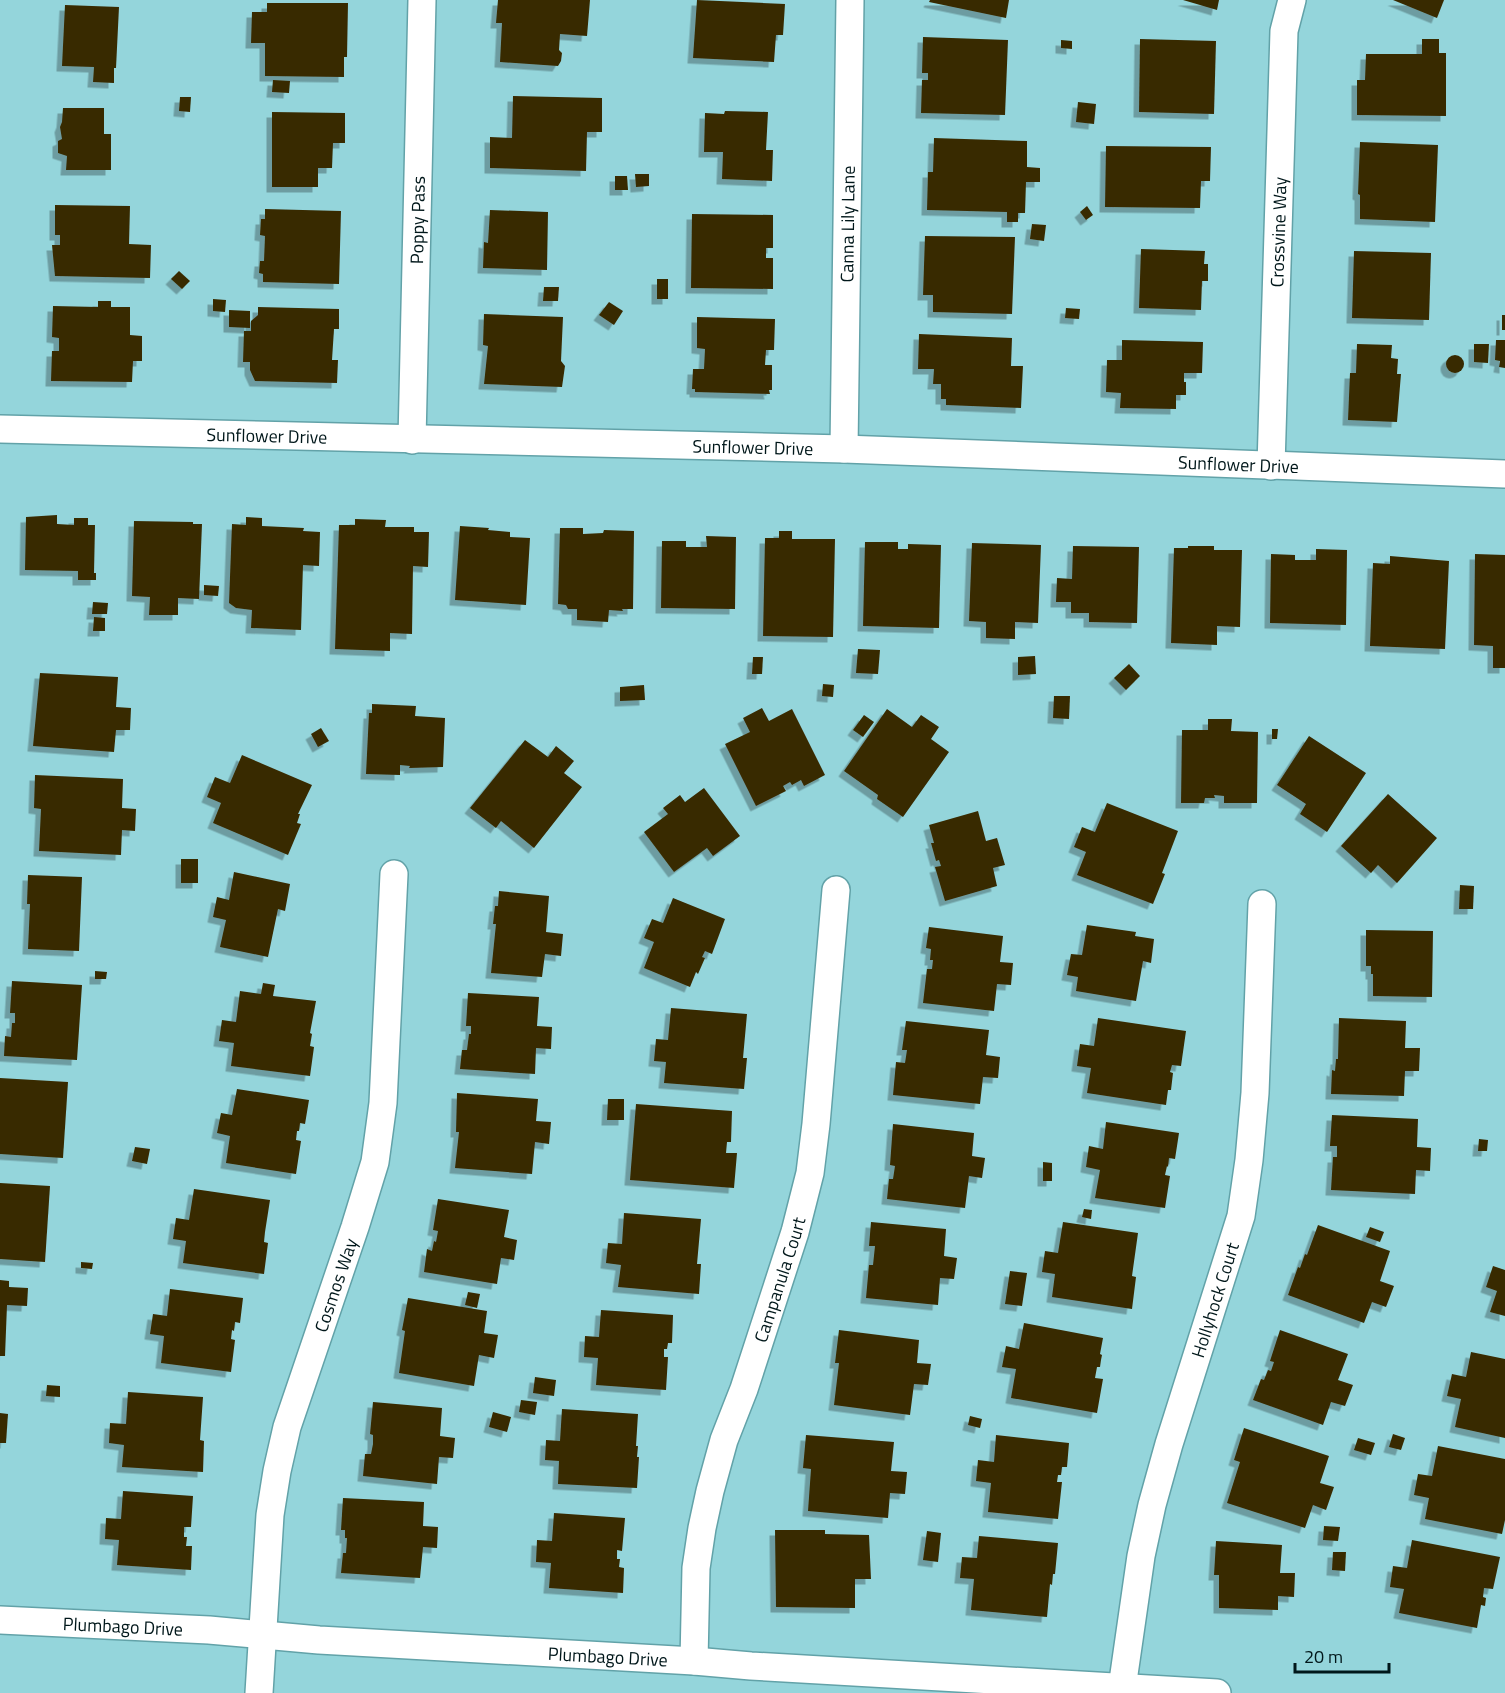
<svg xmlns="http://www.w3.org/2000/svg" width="1505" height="1693" viewBox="0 0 1505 1693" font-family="'Titillium Web',sans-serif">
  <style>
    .building { fill: #392a06; filter: url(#shadow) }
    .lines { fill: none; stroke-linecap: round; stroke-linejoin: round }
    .street-casing { stroke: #62a2a8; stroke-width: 30 }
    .street { stroke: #fff; stroke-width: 27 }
    .labels { text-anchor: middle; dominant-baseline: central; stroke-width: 6; stroke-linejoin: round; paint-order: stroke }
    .street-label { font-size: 18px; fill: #00171a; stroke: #94d5db }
  </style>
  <defs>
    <filter id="shadow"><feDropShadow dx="-5.5" dy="5.5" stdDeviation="0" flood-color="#0004"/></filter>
  </defs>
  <rect width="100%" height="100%" fill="#94d5db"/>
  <!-- building -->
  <g class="building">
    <polygon points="498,0 590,0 587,36 560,34 559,50 562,53 561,61 558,66 500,62 502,23 496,23"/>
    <polygon points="697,0 785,4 783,35 776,35 774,62 693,58"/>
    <polygon points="930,0 1009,0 1006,18 929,2"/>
    <polygon points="1183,0 1219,0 1217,10"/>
    <polygon points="1393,0 1444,0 1437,18"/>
    <polygon points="267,3 348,3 347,57 344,57 344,77 265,76 265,43 251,43 252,12 267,12"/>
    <polygon points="65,5 119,7 116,68 114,68 114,83 93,82 94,67 62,66"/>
    <polygon points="923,37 1008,40 1005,115 921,113 922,80 928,80 928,73 922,73"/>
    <polygon points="1140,39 1216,41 1214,114 1139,112"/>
    <polygon points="1422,39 1439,39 1439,53 1446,53 1446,116 1357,115 1357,80 1365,80 1366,54 1422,54"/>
    <polygon points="1061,40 1072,41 1072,49 1061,48"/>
    <polygon points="273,80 290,81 289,93 272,92"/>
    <polygon points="513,96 602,98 602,132 587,132 586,171 490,168 490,137 512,138"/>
    <polygon points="180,97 191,97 190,112 179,111"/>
    <polygon points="1078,102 1096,104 1094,124 1076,122"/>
    <polygon points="63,108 104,108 104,134 111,134 111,170 66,170 67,156 58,153 58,141 62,139 60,127 62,122"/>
    <polygon points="725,111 768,112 766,150 773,150 772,181 722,179 723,152 704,152 705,113 724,114"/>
    <polygon points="272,112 345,113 345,143 333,143 332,168 318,168 318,187 272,187"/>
    <polygon points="934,138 1027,141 1027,167 1040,168 1040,182 1026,182 1025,213 1018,213 1018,222 1007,222 1007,212 927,210 928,172 933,172"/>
    <polygon points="1360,142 1438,145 1435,222 1360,219 1360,195 1358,194"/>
    <polygon points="1106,146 1211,147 1210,181 1201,181 1200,208 1105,207"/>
    <polygon points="635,174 649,174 649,186 636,187"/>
    <polygon points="615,176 627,176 628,190 615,190"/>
    <polygon points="55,205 130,206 129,244 151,245 150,278 55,276 52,245 60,245 60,235 55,235"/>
    <polygon points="1087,206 1093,215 1086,220 1080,212"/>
    <polygon points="265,209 341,211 339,284 263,282 263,274 259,273 260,261 264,261 265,236 260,235 261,219 265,219"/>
    <polygon points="490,210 548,212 547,270 483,268 484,242 488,243"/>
    <polygon points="692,214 773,215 773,248 766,248 766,258 773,258 773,289 691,288"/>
    <polygon points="1032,224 1046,225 1044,241 1030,239"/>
    <polygon points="925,236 1015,237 1012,314 933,312 933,295 923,295"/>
    <polygon points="1141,249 1205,251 1204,264 1208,264 1208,281 1202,281 1201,310 1139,308"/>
    <polygon points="1354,251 1431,253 1429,320 1352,318"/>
    <polygon points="179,271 190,281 182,289 171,279"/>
    <rect x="657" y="279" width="11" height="20"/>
    <polygon points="544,287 559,287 558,301 543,301"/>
    <polygon points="213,299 226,300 225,312 213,311"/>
    <polygon points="98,301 111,301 111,307 130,307 130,335 142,336 142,361 133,361 132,382 51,381 52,351 59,351 59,338 52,337 53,306 98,307"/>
    <polygon points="609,302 623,311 614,325 599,315"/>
    <polygon points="258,307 339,309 339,329 334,329 332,360 338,360 337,383 255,381 250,370 250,362 243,362 244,331 251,331 251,321 258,315"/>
    <polygon points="1066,308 1080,309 1079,319 1065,318"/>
    <polygon points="229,310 250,311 250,328 229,327"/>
    <polygon points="484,314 563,317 561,361 565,366 562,387 484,384 488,346 483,345"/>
    <rect x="1502" y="315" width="3" height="15"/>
    <polygon points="697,317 775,319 774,350 766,350 765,365 772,365 772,390 769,390 770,394 695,392 695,389 692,389 693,369 704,369 705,349 697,348"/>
    <polygon points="919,334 1012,338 1011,366 1023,366 1021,408 946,405 946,399 941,399 941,384 933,384 934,369 918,369"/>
    <polygon points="1122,340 1203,342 1202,373 1184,373 1184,382 1186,382 1186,395 1176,395 1176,409 1120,408 1121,393 1106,392 1107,360 1122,360"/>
    <polygon points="1496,340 1505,340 1505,368 1499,367 1500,361 1495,360"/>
    <polygon points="1357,344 1392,345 1391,358 1398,359 1397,374 1401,374 1397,422 1348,420 1350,373 1356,373"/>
    <polygon points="1474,344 1489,344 1488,363 1474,362"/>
    <circle cx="1455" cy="364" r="9"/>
    <polygon points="57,515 57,524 74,525 74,518 88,518 88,525 95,525 94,573 96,573 96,580 78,580 78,571 25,570 26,517"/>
    <polygon points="246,517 262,518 262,526 304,528 303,531 320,532 319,566 303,565 301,630 251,628 252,610 236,608 229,603 232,524 246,525"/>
    <polygon points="355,519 386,520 385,527 414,527 414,532 429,532 428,567 413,566 412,634 390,633 390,651 335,649 339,525 355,525"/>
    <polygon points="134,521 193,522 193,524 202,524 199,599 178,598 178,615 149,615 150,597 132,596"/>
    <polygon points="460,526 489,528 488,530 510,532 510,537 530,538 526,605 455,600"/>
    <polygon points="560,528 583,528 583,534 603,533 604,530 634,531 633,609 622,609 623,611 609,610 608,622 577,620 577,609 568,609 566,605 558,604"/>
    <polygon points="779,531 792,531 792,539 835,539 833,637 763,636 765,538 779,538"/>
    <polygon points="706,536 736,537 735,609 661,608 662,541 686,541 686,547 707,547"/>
    <polygon points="865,542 898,542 898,549 908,549 908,544 941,545 939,628 863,626"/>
    <polygon points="972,543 1041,545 1038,623 1015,622 1015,639 986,638 986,622 969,621"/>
    <polygon points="1073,546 1139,547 1137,623 1089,622 1089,613 1071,613 1071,602 1056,602 1057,578 1072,579"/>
    <polygon points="1188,546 1214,546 1214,550 1242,550 1240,627 1217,626 1217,645 1171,643 1174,548 1188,548"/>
    <polygon points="1316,549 1347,550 1346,625 1270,623 1271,554 1295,555 1295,560 1316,560"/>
    <polygon points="1475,554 1505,555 1505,668 1493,668 1493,646 1474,645"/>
    <polygon points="1390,556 1449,561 1445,649 1370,646 1373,563 1390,564"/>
    <polygon points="204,585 219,586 218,596 204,595"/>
    <polygon points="93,602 108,603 107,614 92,614"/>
    <polygon points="94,617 105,618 105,631 93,631"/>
    <polygon points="858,649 880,650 878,674 856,673"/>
    <polygon points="1035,656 1036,674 1018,675 1018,657"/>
    <polygon points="753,657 763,657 762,674 752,674"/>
    <polygon points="1129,664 1140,676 1126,690 1114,678"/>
    <polygon points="40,673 118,677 116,707 131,708 130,730 116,730 114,752 33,746"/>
    <polygon points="823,684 834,685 833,697 822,696"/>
    <polygon points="644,685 645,700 620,701 620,687"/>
    <polygon points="1054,696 1070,696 1069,719 1053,718"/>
    <polygon points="372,704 416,706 415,716 445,718 443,767 409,768 410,766 400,765 400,775 366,774 369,713 372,713"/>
    <polygon points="762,708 769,721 792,709 825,775 804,786 801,780 792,785 790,782 783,786 786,791 756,806 725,744 750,732 743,718"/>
    <polygon points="887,709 912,727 921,715 939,727 931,739 949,752 903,817 877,799 878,795 844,771"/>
    <polygon points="864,715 874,722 863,737 853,730"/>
    <polygon points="1208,719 1232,719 1231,731 1258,732 1257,803 1224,803 1224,796 1214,795 1215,798 1205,798 1204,803 1181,803 1182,730 1208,730"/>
    <polygon points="321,728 329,741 318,747 311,734"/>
    <polygon points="1272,729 1278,729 1277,739 1272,739"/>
    <polygon points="1309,736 1366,773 1327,832 1300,814 1306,804 1277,785"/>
    <polygon points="525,740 548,757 556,746 574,761 564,773 582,787 534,848 501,821 496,828 470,808"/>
    <polygon points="242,755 312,785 298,814 300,814 297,823 301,824 288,855 213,823 221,803 207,797 215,777 230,783"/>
    <polygon points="35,775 123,779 122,808 136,809 135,831 122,830 121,855 39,851 41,809 34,808"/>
    <polygon points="704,788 740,836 713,856 707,848 674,872 644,832 668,814 663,808 680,795 685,802"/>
    <polygon points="1388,794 1437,838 1397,883 1378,865 1371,873 1341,846"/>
    <polygon points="1107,803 1178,831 1162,873 1165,874 1153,904 1077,875 1086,852 1074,847 1082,827 1095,832"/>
    <polygon points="978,811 986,841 997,838 1005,865 993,868 997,886 945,901 935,867 941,866 939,860 936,861 931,843 934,843 929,825"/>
    <rect x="181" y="859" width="17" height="24"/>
    <polygon points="234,872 290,884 285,911 278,909 268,957 220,947 226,920 213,917 217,897 229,900"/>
    <polygon points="28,875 82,877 79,951 28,949 30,904 27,904"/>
    <polygon points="1460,885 1474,886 1473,909 1459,909"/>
    <polygon points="499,891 549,896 546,932 563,934 561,956 545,954 542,977 491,973 496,924 493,924 495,906 498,906"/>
    <polygon points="673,898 725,919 712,954 705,951 702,957 705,958 698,974 696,972 690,987 644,968 654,942 644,938 652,919 663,923"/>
    <polygon points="1087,925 1136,932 1135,936 1154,939 1151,963 1143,961 1136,1001 1076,991 1078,977 1067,975 1071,954 1082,955"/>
    <polygon points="929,927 1003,936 1000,962 1013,963 1011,985 997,984 994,1011 923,1003 927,969 932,969 933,960 930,960 931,949 926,948"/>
    <polygon points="1366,930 1433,931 1432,997 1373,996 1373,974 1371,974 1371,966 1366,966"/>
    <polygon points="95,971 107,972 106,979 95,979"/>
    <polygon points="12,981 82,985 77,1060 4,1056 5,1036 11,1037 12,1023 15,1023 15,1013 10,1013"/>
    <polygon points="263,983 275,985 273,996 316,1001 310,1033 312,1034 310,1046 314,1047 310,1076 231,1066 234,1043 219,1041 222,1020 236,1022 240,991 261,994"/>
    <polygon points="468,993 539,997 537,1026 552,1027 551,1049 536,1048 535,1074 460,1069 462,1050 467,1050 469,1034 471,1034 471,1026 466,1026"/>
    <polygon points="671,1008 747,1014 743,1058 747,1058 744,1089 664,1083 666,1062 654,1061 656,1039 668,1040"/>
    <polygon points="1098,1018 1186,1031 1181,1066 1172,1065 1170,1072 1173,1073 1171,1090 1168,1090 1166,1105 1087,1093 1091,1068 1077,1066 1080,1044 1094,1046"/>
    <polygon points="1339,1018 1406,1021 1405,1048 1420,1048 1419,1071 1405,1071 1404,1096 1331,1094 1332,1070 1335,1071 1336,1059 1338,1059"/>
    <polygon points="906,1021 989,1030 986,1055 1000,1057 998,1078 983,1077 980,1104 893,1095 896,1062 905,1063 907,1050 902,1050"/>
    <polygon points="0,1078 68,1082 63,1158 0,1154"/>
    <polygon points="237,1089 309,1100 305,1124 300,1123 299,1131 297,1131 296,1140 301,1141 296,1174 226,1163 230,1136 217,1133 221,1113 232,1115"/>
    <polygon points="457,1093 538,1099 536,1121 551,1122 549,1144 535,1142 532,1174 455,1168 459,1132 456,1132"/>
    <polygon points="608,1099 624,1099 624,1120 607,1120"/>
    <polygon points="636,1104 732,1111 731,1142 727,1142 726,1153 737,1153 734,1188 630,1180"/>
    <polygon points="1332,1115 1418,1119 1417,1147 1431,1148 1430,1171 1416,1170 1415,1194 1331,1190 1333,1157 1337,1157 1337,1146 1330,1146"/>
    <polygon points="1106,1122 1179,1133 1175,1159 1169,1158 1168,1167 1167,1166 1165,1175 1170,1176 1165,1208 1095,1198 1100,1170 1086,1167 1089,1146 1103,1149"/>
    <polygon points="893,1124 974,1133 972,1156 985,1158 982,1178 969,1176 965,1208 887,1199 889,1179 893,1179 895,1166 890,1165"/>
    <polygon points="1479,1139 1488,1140 1487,1151 1478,1151"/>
    <polygon points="135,1147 150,1149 147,1164 132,1161"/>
    <polygon points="1043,1162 1052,1163 1052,1181 1043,1181"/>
    <polygon points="0,1183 50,1186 45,1262 0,1259"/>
    <polygon points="194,1189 270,1200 265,1232 264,1242 268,1243 264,1274 183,1263 186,1241 173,1239 176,1218 189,1220"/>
    <polygon points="438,1199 509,1210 504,1237 517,1240 514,1260 501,1258 497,1284 424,1272 427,1249 432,1251 434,1241 436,1242 438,1231 433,1230"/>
    <polygon points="1084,1209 1092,1210 1091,1219 1082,1217"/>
    <polygon points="624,1213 701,1219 697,1264 701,1264 699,1294 618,1287 621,1265 606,1263 608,1243 622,1244"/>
    <polygon points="871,1222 946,1229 944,1256 957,1258 954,1279 940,1278 938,1305 866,1298 869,1265 873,1265 875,1246 869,1246"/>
    <polygon points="1063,1222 1138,1233 1132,1276 1136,1277 1132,1309 1052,1297 1055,1274 1042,1272 1045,1251 1058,1253"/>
    <polygon points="1318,1225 1390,1251 1380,1281 1394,1286 1386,1307 1372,1302 1364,1323 1288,1295 1298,1267 1300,1268 1305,1254 1307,1255"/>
    <polygon points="1370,1227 1384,1232 1380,1242 1366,1237"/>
    <polygon points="81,1262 93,1263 92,1269 81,1268"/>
    <polygon points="1493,1266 1505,1270 1505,1316 1490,1312 1497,1291 1486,1287"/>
    <polygon points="1010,1271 1027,1273 1022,1306 1005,1304"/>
    <polygon points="0,1280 9,1281 9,1287 28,1288 27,1306 7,1305 5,1356 0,1356"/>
    <polygon points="170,1289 243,1298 240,1323 235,1322 234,1331 232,1330 231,1339 235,1340 231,1372 161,1363 164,1336 150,1334 153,1314 167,1316"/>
    <polygon points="468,1292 480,1294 477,1308 465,1305"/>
    <polygon points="408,1298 487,1311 484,1333 498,1335 494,1358 479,1355 474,1386 399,1373 405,1331 402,1330"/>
    <polygon points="601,1310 673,1315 672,1343 668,1343 667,1349 664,1349 664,1357 668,1357 666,1390 596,1385 598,1358 584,1357 585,1336 599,1337"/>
    <polygon points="1024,1323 1103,1338 1100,1354 1102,1355 1101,1360 1100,1367 1097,1367 1095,1378 1103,1379 1097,1413 1011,1398 1016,1369 1002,1367 1006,1346 1019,1349"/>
    <polygon points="839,1330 919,1340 917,1363 931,1364 928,1385 914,1384 910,1415 834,1405 839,1363 835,1363"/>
    <polygon points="1280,1330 1348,1354 1338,1380 1353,1385 1345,1406 1331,1402 1323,1425 1253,1400 1261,1379 1264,1380 1268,1370 1271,1371 1274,1362 1270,1361"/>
    <polygon points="1471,1352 1505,1359 1505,1438 1455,1427 1461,1399 1447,1396 1452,1374 1466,1377"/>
    <polygon points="535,1377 556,1380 554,1396 533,1393"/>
    <polygon points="47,1385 60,1386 60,1397 46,1396"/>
    <polygon points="128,1392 203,1397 200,1440 204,1441 203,1472 122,1467 124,1445 109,1443 110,1423 126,1424"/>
    <polygon points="521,1400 537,1402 535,1415 519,1412"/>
    <polygon points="373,1402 442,1408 440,1436 455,1438 453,1458 439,1457 437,1484 363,1476 365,1454 371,1454 373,1444 373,1435 370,1434"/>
    <polygon points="562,1409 638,1414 636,1446 638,1446 637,1457 639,1457 637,1488 558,1484 559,1461 545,1460 546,1440 560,1441"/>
    <polygon points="493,1412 511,1417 507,1432 489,1427"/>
    <polygon points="0,1413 8,1414 6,1443 0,1443"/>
    <polygon points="970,1416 982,1419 980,1428 968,1425"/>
    <polygon points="1244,1428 1329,1456 1320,1483 1334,1487 1326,1510 1313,1505 1305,1528 1227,1503 1240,1462 1234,1460"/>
    <polygon points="1393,1434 1405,1438 1401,1450 1389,1447"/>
    <polygon points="806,1435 894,1442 891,1471 907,1472 905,1494 890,1493 888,1518 808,1511 811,1469 803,1468"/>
    <polygon points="996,1435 1069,1443 1067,1467 1062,1467 1061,1475 1058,1475 1057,1482 1062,1482 1058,1519 988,1512 991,1483 976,1481 978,1460 994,1462"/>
    <polygon points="1358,1438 1375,1443 1371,1455 1354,1450"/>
    <polygon points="1438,1446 1505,1459 1505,1520 1502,1534 1425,1519 1429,1498 1414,1495 1418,1474 1432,1476"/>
    <polygon points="123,1491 193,1496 191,1527 184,1527 184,1537 187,1537 186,1546 192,1546 191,1570 117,1565 119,1540 105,1539 106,1518 121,1519"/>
    <polygon points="343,1498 424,1502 423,1526 438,1527 437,1548 423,1547 420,1578 341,1573 343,1553 346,1553 347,1538 345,1538 345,1530 341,1530"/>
    <polygon points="554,1513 625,1518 622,1551 617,1550 617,1559 620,1559 619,1567 624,1568 623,1593 549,1588 551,1563 536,1562 537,1540 552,1541"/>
    <polygon points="1324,1526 1340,1527 1338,1541 1323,1540"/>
    <polygon points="775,1530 825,1530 825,1534 869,1535 871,1579 855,1579 855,1608 776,1607"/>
    <polygon points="927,1531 941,1533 938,1562 923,1560"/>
    <polygon points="979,1536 1058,1543 1055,1574 1053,1574 1052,1585 1050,1584 1047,1617 971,1610 974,1579 960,1578 962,1557 977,1558"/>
    <polygon points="1412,1540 1500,1557 1493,1589 1484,1588 1483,1597 1486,1598 1485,1606 1481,1605 1477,1628 1399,1613 1404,1589 1390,1587 1393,1566 1407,1568"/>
    <polygon points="1216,1541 1282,1545 1280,1573 1295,1573 1294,1597 1278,1596 1278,1610 1219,1608 1219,1575 1214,1575"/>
    <polygon points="1333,1552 1346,1552 1345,1571 1332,1570"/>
  </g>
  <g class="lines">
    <!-- street casing -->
    <g class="street-casing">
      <g id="street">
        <path id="s1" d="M0 429 844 449 1505 474"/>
        <path id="s2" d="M412 440 422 0"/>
        <path id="s3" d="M844 449 850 0"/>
        <path id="s4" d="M1271 466 1284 31 1292 0"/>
        <path id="s5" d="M0 1620 209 1630 319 1640 694 1661 751 1666 1217 1693"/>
        <path id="s6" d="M694 1661 696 1568 702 1528 710 1491 724 1440 744 1389 795 1232 810 1173 816 1124 836 890"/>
        <path id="s7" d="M1122 1688 1141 1556 1152 1505 1169 1444 1241 1216 1249 1160 1255 1093 1262 904"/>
        <path id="s8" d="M259 1693 270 1515 277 1471 287 1427 355 1227 375 1162 383 1103 394 874"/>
      </g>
    </g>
    <!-- street -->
    <use href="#street" class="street"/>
  </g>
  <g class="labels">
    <!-- street labels -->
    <g class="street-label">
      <text stroke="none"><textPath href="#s2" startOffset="220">Poppy Pass</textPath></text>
      <text stroke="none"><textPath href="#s3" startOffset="225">Canna Lily Lane</textPath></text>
      <text stroke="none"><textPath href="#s4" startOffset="234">Crossvine Way</textPath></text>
      <text stroke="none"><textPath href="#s1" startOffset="267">Sunflower Drive</textPath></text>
      <text stroke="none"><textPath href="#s1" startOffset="753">Sunflower Drive</textPath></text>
      <text stroke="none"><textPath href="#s1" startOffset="1239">Sunflower Drive</textPath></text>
      <text stroke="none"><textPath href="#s6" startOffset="394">Campanula Court</textPath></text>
      <text stroke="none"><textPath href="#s8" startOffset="418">Cosmos Way</textPath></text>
      <text stroke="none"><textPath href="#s7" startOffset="400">Hollyhock Court</textPath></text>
      <text stroke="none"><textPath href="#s5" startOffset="123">Plumbago Drive</textPath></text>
      <text stroke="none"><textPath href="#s5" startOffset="609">Plumbago Drive</textPath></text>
    </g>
  </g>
  <!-- scale -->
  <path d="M1295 1663v9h94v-9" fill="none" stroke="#00171a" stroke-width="3"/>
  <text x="1304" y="1663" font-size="18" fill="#00171a" stroke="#94d5db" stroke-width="4.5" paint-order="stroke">20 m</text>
</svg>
